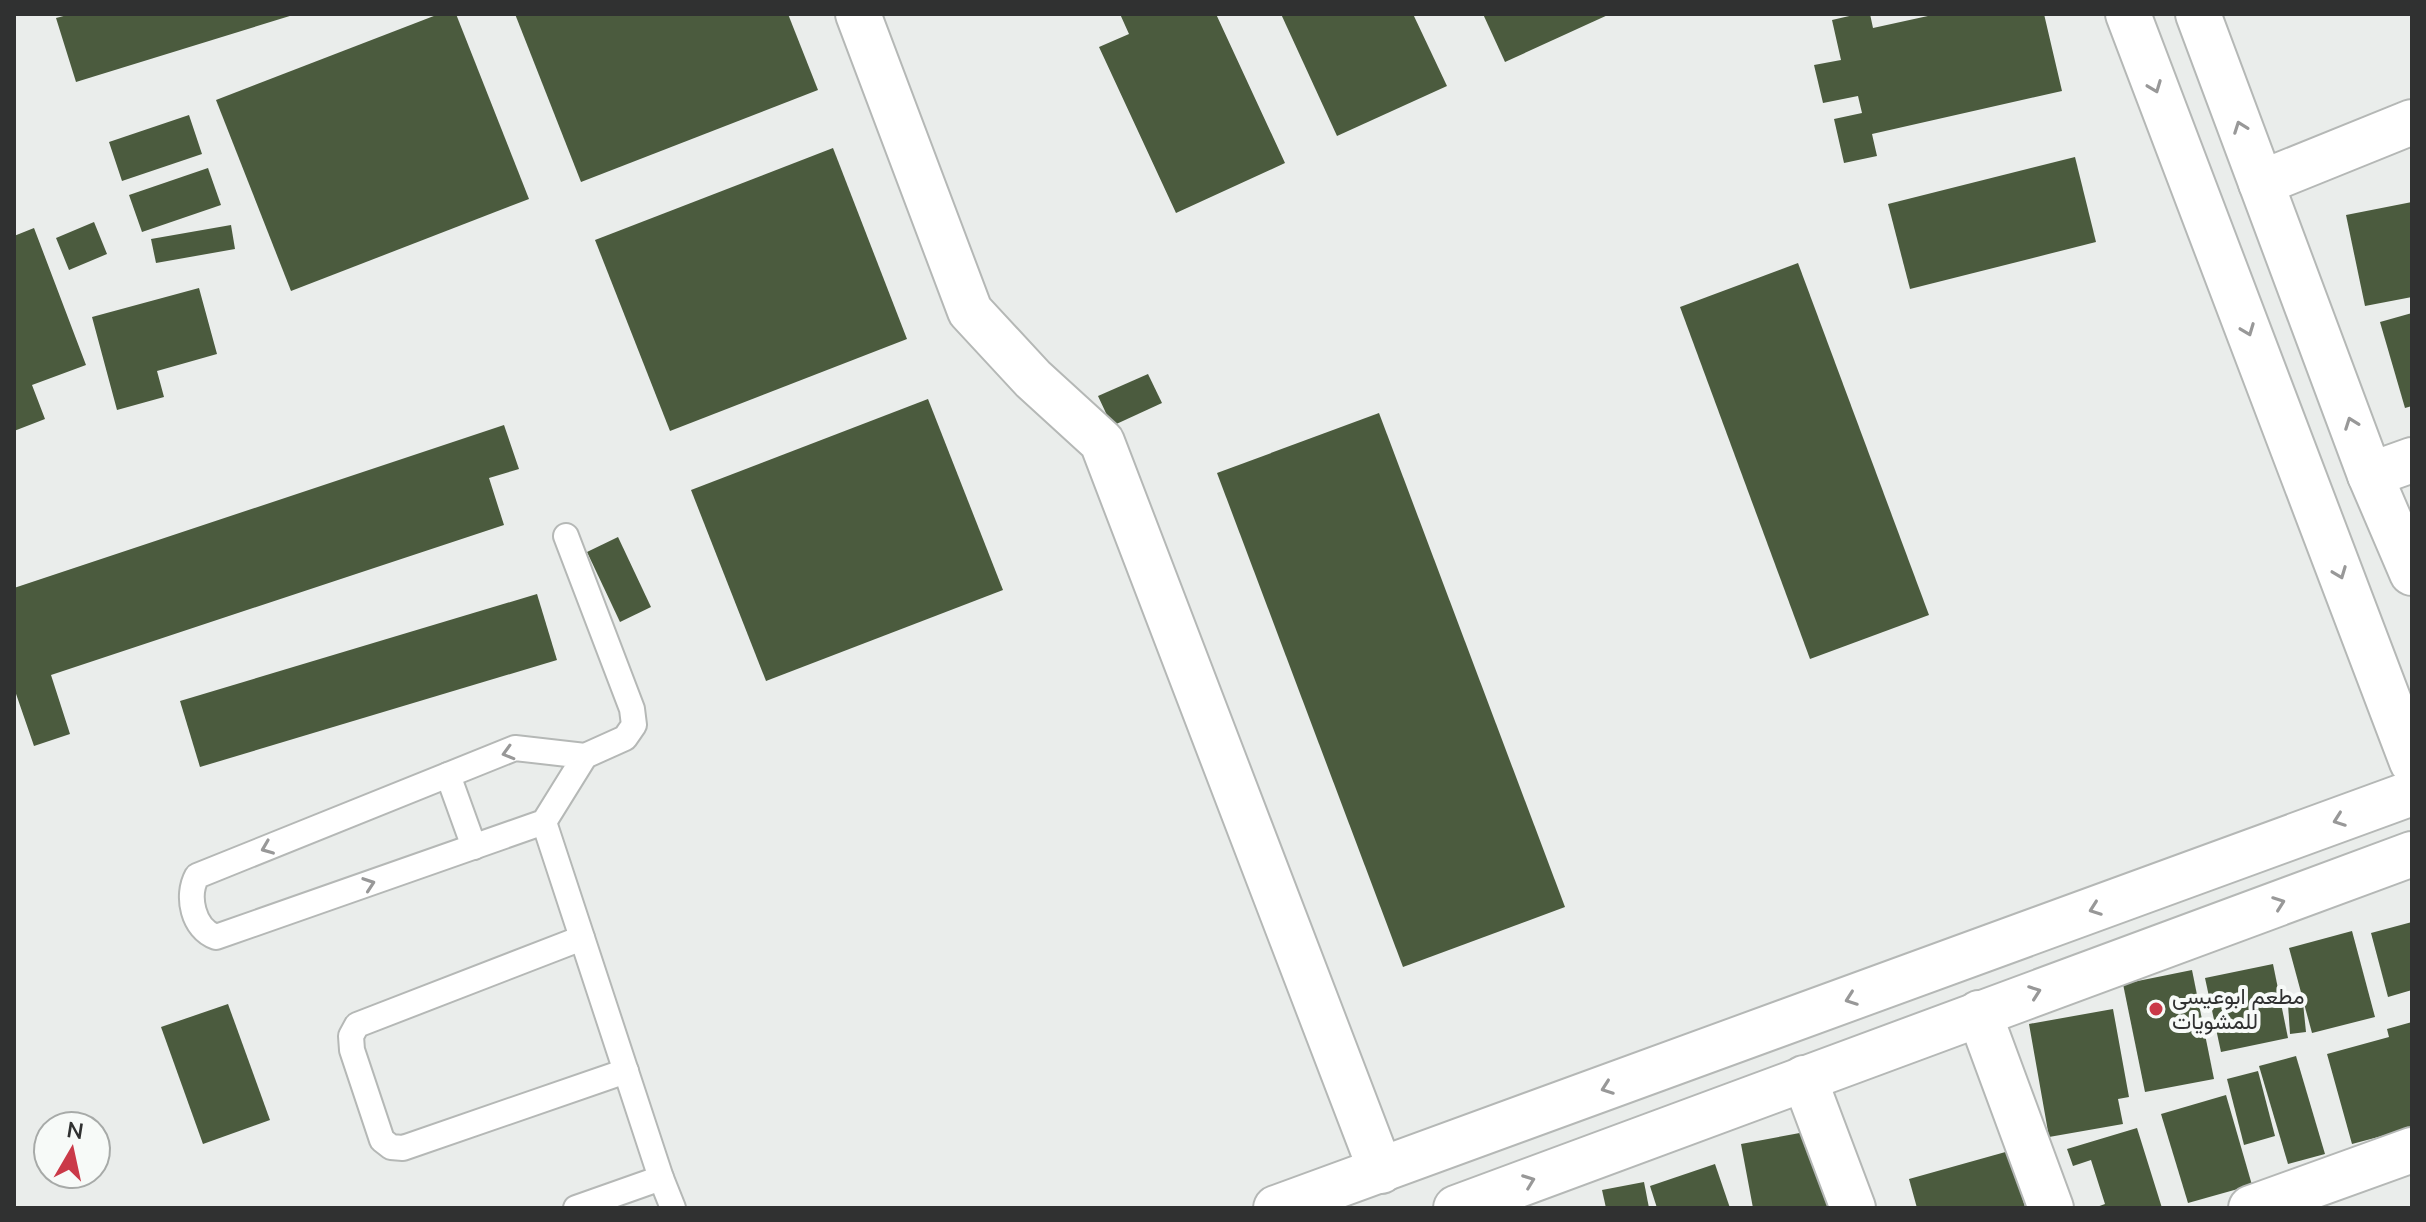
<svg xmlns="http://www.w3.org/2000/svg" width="2426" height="1222" viewBox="0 0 2426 1222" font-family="Mulish,Vazirmatn,sans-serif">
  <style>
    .building { fill: #4b5b3e }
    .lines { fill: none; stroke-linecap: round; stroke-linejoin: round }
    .service-casing { stroke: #b5b8b6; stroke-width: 28 }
    .minor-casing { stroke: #b5b8b6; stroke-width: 48 }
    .tertiary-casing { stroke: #b5b8b6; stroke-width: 48 }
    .service { stroke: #fff; stroke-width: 24 }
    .minor { stroke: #fff; stroke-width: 44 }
    .tertiary { stroke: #fff; stroke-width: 44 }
    .oneway { stroke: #989898 }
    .poi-dot { fill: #ca3948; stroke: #f7faf8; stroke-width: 3 }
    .labels { text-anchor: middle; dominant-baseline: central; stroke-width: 8; stroke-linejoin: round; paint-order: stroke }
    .poi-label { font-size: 22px; fill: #303131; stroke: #f7faf8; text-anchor: start }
  </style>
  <rect width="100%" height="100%" fill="#eaedeb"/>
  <!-- building -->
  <g class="building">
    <polygon points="71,14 293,14 293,15 76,82 56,18"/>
    <polygon points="439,14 456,14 529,199 291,291 216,100"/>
    <polygon points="515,14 788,14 818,90 581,182"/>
    <polygon points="1120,14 1216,14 1285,163 1176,213 1099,47 1129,34"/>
    <polygon points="1281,14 1413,14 1447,86 1337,136"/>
    <polygon points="1483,14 1610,14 1505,62"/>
    <polygon points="1858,14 1870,14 1873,28 1937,14 2044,14 2062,91 1872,134 1877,156 1844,163 1834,119 1862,113 1858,96 1823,103 1814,65 1841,60 1832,20"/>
    <polygon points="189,115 202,154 122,181 109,142"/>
    <polygon points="833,148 907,339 670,431 595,240"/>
    <polygon points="2075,157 2096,242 1910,289 1888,204"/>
    <polygon points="208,168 221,205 142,232 129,195"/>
    <polygon points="2412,202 2412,297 2365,306 2346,215"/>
    <polygon points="94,222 107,254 69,270 56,238"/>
    <polygon points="231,225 235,249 156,263 151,239"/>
    <polygon points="34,228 86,365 32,385 45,419 14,431 14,236"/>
    <polygon points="1798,263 1929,615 1810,659 1680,307"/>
    <polygon points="199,288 217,354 157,371 164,397 117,410 92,317"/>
    <polygon points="2412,313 2412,406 2405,408 2380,322"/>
    <polygon points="1148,374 1162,403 1112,426 1098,396"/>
    <polygon points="928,399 1003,590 766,681 691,490"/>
    <polygon points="1379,413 1565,907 1403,967 1217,473"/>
    <polygon points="504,425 519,469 489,478 504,525 51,675 70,734 34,746 14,688 14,588"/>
    <polygon points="618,537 651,607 620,622 587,552"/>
    <polygon points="537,594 557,660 200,767 180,701"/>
    <polygon points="2412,922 2412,990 2388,997 2371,933"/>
    <polygon points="2352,931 2375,1017 2312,1033 2289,948"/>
    <polygon points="2273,964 2288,1038 2221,1052 2205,978"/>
    <polygon points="2192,970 2214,1079 2145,1092 2123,984"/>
    <polygon points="2303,1003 2306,1032 2290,1034 2288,1004"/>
    <polygon points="228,1004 270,1120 203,1144 161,1027"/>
    <polygon points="2113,1009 2129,1097 2118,1099 2123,1124 2049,1137 2029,1024"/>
    <polygon points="2412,1022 2412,1128 2352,1144 2327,1054 2389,1037 2387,1029"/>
    <polygon points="2296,1056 2325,1154 2288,1164 2259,1066"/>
    <polygon points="2258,1071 2275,1136 2244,1145 2227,1079"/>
    <polygon points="2226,1095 2252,1185 2188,1203 2161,1114"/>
    <polygon points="2137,1128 2162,1208 2094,1208 2105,1204 2091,1160 2073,1166 2067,1149"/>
    <polygon points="1816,1130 1832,1208 1753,1208 1741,1144"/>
    <polygon points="2009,1151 2025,1207 1917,1208 1909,1179"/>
    <polygon points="1715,1164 1730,1208 1657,1208 1650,1186"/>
    <polygon points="1644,1182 1649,1208 1606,1208 1602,1190"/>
  </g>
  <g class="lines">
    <!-- service casing -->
    <g class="service-casing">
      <g id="service">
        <path d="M566 536 632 709 634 725 625 738 585 756 515 748 197 876C186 896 193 929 216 937L544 822 585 756"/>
        <polyline points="448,775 474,847"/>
        <polyline points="544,822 661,1178 673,1208"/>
        <polyline points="582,938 357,1025 351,1036 352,1050 382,1140 391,1147 403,1148 626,1071"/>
        <polyline points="576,1208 661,1178"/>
      </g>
    </g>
    <!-- minor casing -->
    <g class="minor-casing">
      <g id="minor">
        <polyline points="858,14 970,311 1033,379 1102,442 1381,1171"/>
        <polyline points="2261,183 2412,122"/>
        <polyline points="2370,475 2412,460"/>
        <polyline points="1979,1013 2051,1208"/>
        <polyline points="1804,1078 1853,1208"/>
        <polyline points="2251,1208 2412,1150"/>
      </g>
    </g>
    <!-- tertiary casing -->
    <g class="tertiary-casing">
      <g id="tertiary">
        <polyline points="2128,14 2412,762"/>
        <polyline points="2198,14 2370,475 2412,573"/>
        <polyline points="1276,1208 2412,793"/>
        <polyline points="1456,1208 2412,854"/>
      </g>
    </g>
    <!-- service -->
    <use href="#service" class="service"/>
    <!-- minor -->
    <use href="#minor" class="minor"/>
    <!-- tertiary -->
    <use href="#tertiary" class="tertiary"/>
  </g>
  <!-- one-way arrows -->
  <defs><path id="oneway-chevron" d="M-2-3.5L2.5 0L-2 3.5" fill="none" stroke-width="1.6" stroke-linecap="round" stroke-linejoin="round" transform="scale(2)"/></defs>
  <g class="oneway">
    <use href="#oneway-chevron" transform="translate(2155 87) rotate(69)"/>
    <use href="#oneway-chevron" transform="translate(2240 127) rotate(-110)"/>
    <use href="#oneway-chevron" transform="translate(2248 330) rotate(69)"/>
    <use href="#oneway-chevron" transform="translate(2351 423) rotate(-110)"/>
    <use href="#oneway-chevron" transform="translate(2340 573) rotate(69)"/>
    <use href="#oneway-chevron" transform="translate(508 753) rotate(164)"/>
    <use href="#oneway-chevron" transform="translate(2339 820) rotate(160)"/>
    <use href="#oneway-chevron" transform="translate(267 848) rotate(158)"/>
    <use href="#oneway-chevron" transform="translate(369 884) rotate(-19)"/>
    <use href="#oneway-chevron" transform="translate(2279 903) rotate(-20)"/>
    <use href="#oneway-chevron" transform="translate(2095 909) rotate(160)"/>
    <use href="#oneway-chevron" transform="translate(2035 992) rotate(-20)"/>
    <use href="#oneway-chevron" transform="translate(1851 999) rotate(160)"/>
    <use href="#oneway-chevron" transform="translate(1607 1088) rotate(160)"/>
    <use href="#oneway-chevron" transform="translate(1529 1181) rotate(-21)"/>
  </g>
  <!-- markers -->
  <circle class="poi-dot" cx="2156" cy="1009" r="8"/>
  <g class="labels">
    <!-- poi labels -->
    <g class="poi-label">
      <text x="2172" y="996">مطعم ابوعيسى<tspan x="2172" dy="25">للمشويات</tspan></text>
    </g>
  </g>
  <!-- border -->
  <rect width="2426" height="1222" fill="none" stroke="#303131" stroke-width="32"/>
  <!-- north arrow -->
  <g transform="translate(72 1150) rotate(9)"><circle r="38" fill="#f7faf8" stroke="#a7aaa8" stroke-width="2"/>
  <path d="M0-6L14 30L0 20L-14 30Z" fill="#ca3948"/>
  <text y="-12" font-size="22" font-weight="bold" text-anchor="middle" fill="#303131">N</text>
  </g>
</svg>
